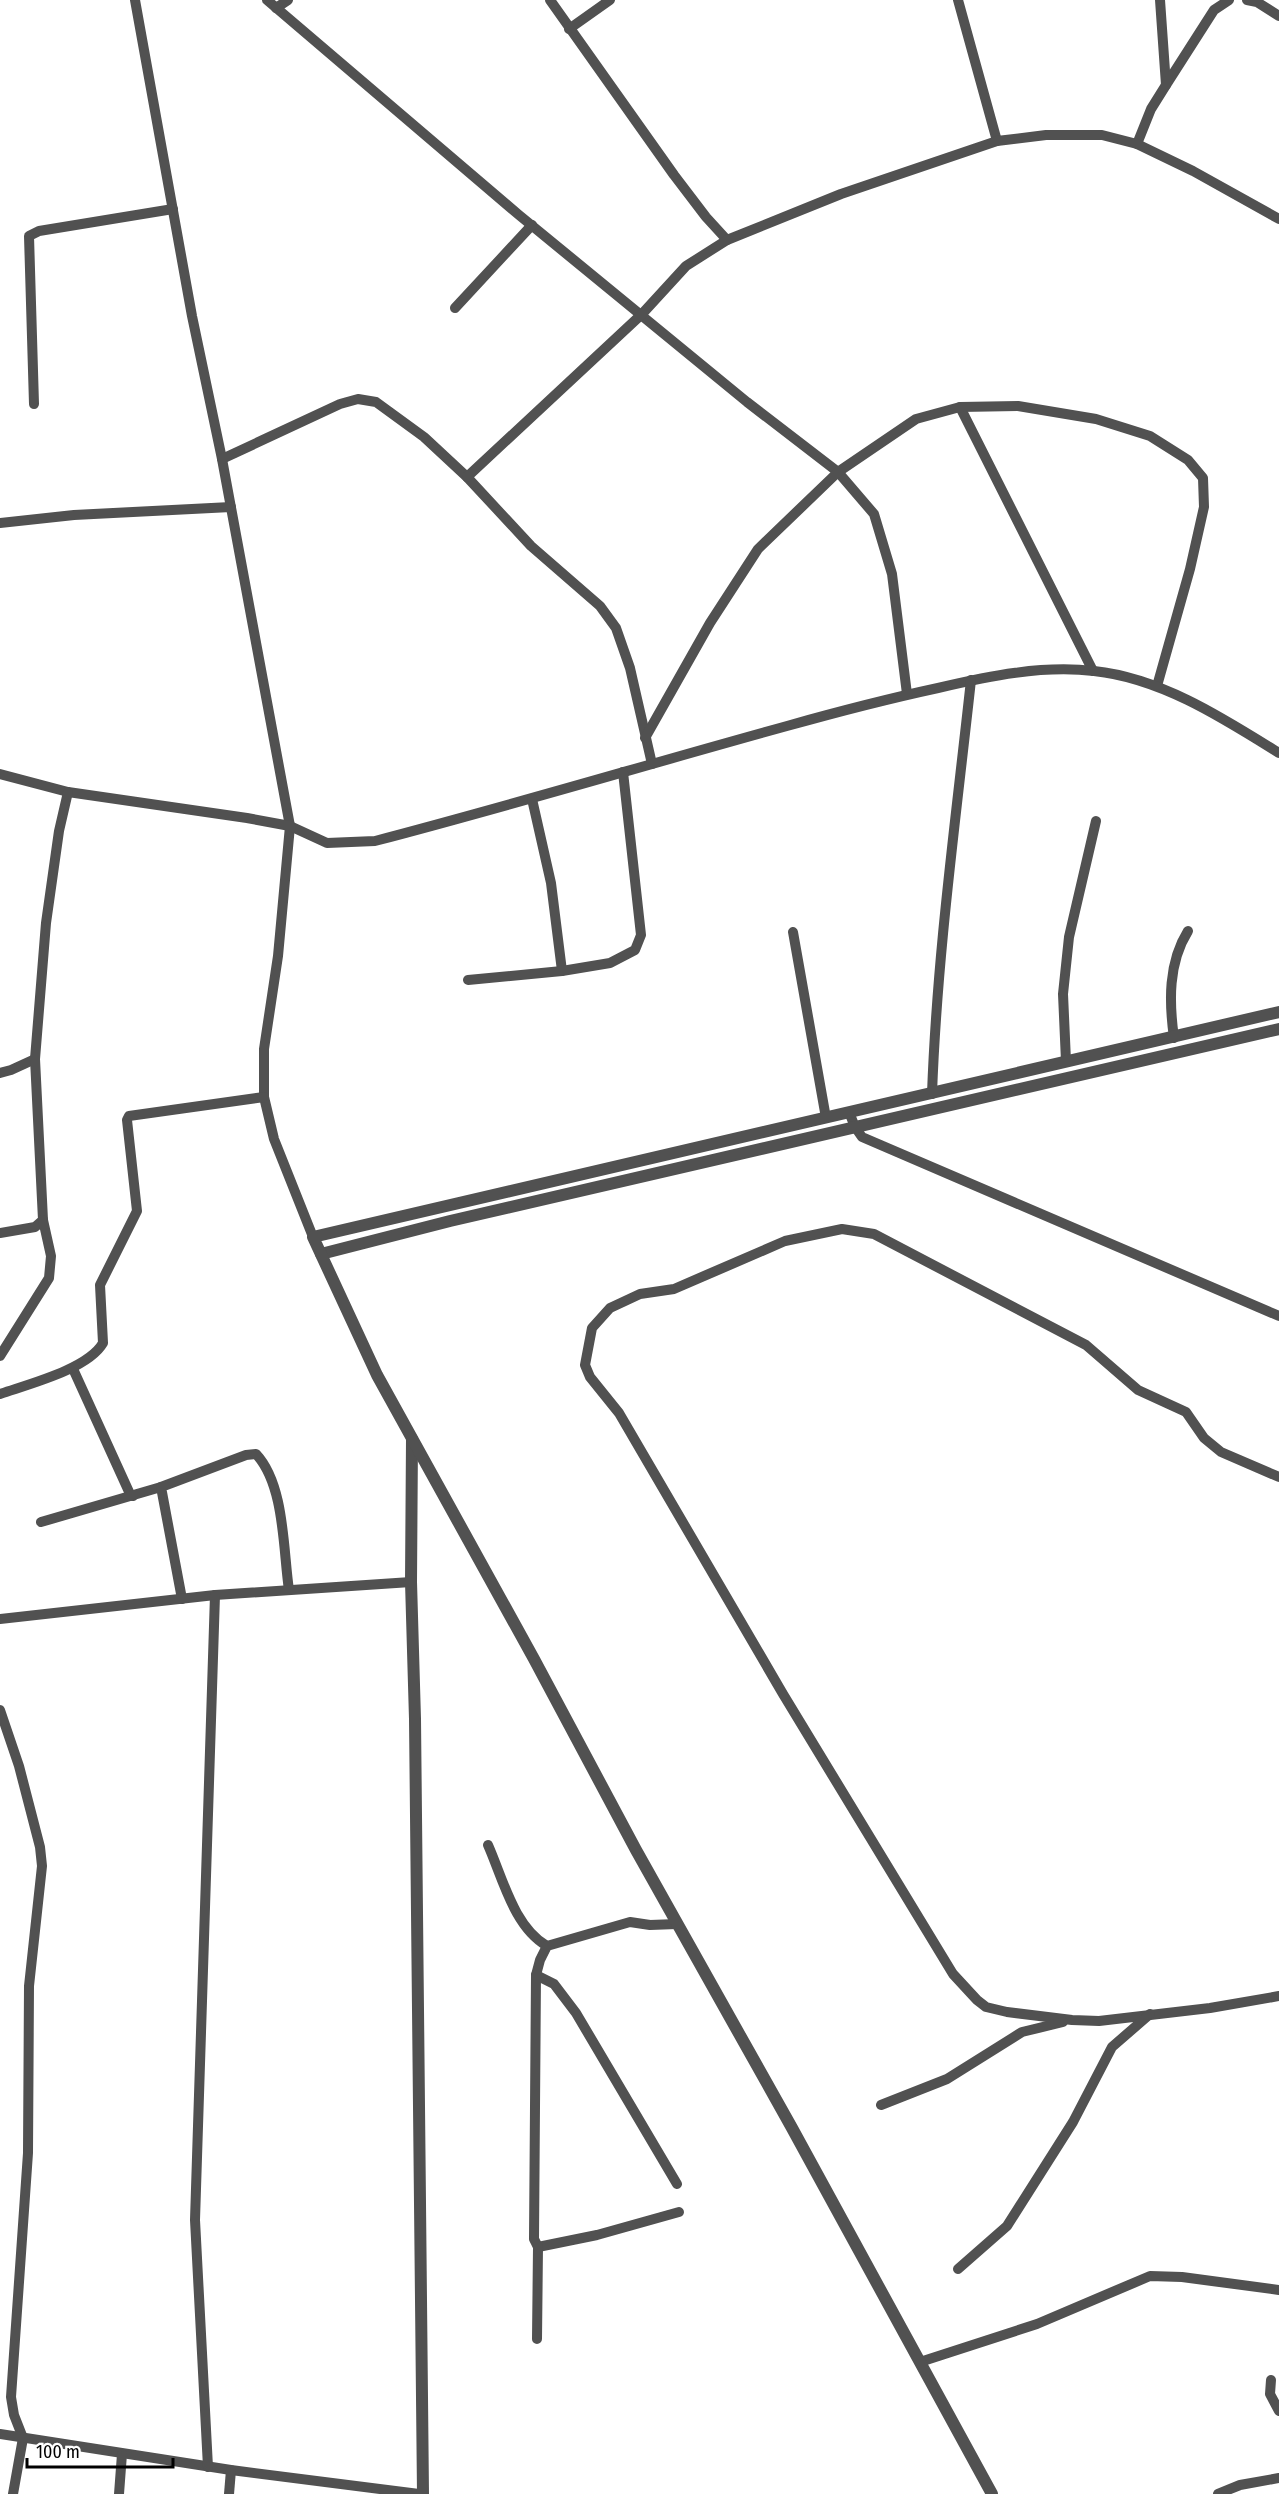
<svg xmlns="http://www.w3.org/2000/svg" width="1279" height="2494" viewBox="0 0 1279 2494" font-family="'Fira Sans Condensed',sans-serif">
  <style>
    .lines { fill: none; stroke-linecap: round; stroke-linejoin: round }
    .minor { stroke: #515151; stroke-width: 10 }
    .tertiary { stroke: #515151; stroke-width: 12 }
  </style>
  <rect width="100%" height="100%" fill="#fff"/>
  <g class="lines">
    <!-- minor -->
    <g class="minor">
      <polyline points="135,0 192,316 222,459 290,826 278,956 264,1049 264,1097 274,1139 313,1237"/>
      <polyline points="267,0 519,215 747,402 838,472 874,514 892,574 907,694"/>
      <polyline points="550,0 674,175 706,217 727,240"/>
      <polyline points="958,0 997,141"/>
      <polyline points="1160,0 1166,85"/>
      <polyline points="1247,0 1257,2 1279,16"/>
      <polyline points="276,8 288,0"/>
      <polyline points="569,29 610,0"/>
      <polyline points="1137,144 1151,109 1166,85 1214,10 1229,0"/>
      <polyline points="455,308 532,225"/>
      <polyline points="34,404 29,236 39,231 173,209"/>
      <polyline points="960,407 1093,671"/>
      <polyline points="222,459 340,404 358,399 376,402 424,437 467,477 531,546 600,606 616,628 630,668 652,764"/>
      <polyline points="467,477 642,314 686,266 727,240 841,194 997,141 1046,135 1102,135 1137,144 1193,171 1279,219"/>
      <polyline points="0,523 74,515 231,507"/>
      <polyline points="645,738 710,623 758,549 838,472 916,419 960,407 1018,406 1096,419 1150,436 1188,460 1203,478 1204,507 1190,569 1157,686"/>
      <path d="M0 774 68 792 247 818 290 826 327 843 375 841C513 805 649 764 787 726 837 712 887 699 938 688 989 676 1042 665 1094 671 1161 678 1223 718 1279 753"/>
      <polyline points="532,799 551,883 562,971"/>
      <polyline points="793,932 826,1118"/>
      <polyline points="468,980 562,971 610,963 635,950 641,935 623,772"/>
      <path d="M1174 1038C1169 1002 1168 963 1188 931"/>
      <polyline points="1066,1061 1063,994 1069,937 1096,821"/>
      <polyline points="0,1073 11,1070 35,1059"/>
      <path d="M932 1094C937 955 956 818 971 680"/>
      <polyline points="849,1112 855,1127 862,1137 1279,1316"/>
      <polyline points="0,1233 35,1227 43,1220 35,1059 46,923 59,831 68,792"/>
      <polyline points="0,1356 49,1278 51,1256 43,1220"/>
      <polyline points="74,1368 74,1371 130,1494 133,1496"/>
      <path d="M0 1394C29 1384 88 1369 103 1343L100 1285 137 1211 127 1120 129 1116 264 1097"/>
      <polyline points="1279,1477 1221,1452 1204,1438 1186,1412 1138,1390 1086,1345 874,1234 842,1229 785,1241 674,1289 640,1294 610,1308 592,1328 585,1365 590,1377 619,1413 783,1694 953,1974 977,2000 986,2007 1007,2012 1072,2020 1099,2021 1210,2008 1279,1996"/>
      <polyline points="41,1522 161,1487"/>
      <path d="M182 1599 161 1487 246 1455 256 1454C285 1485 283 1550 289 1590"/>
      <polyline points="0,1619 215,1595 411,1582"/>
      <polyline points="0,1710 19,1766 40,1847 42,1866 29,1986 28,2153 11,2397 14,2415 23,2438 13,2494"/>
      <path d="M488 1845C503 1879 514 1927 547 1946"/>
      <polyline points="536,1975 554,1984 576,2013 677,2184"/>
      <polyline points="881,2105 947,2079 1022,2032 1063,2022"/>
      <polyline points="538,2247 597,2235 679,2212"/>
      <polyline points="958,2269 1007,2226 1073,2122 1112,2047 1150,2014"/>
      <polyline points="537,2339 538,2247 534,2239 536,1975 540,1960 547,1946 630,1922 650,1925 677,1924"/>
      <polyline points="920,2362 1037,2324 1150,2276 1182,2277 1279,2290"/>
      <polyline points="1271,2380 1270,2394 1279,2411"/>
      <polyline points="0,2434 231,2470 419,2494"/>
      <polyline points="208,2467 195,2220 215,1595"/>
      <polyline points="119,2494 122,2454"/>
      <polyline points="229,2494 231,2470"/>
      <polyline points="1218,2494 1240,2485 1279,2478"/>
    </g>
    <!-- tertiary -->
    <g class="tertiary">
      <polyline points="321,1254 450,1221 1279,1029"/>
      <polyline points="412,1439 411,1582 415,1719 423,2494"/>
      <polyline points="992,2494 792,2128 636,1850 534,1659 377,1375 313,1237 1279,1012"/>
    </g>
  </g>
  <!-- scale -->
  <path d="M27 2458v9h146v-9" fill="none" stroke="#000000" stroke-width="3"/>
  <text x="36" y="2458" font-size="18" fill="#000000" stroke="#ffffff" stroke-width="4.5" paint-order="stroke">100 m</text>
</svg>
